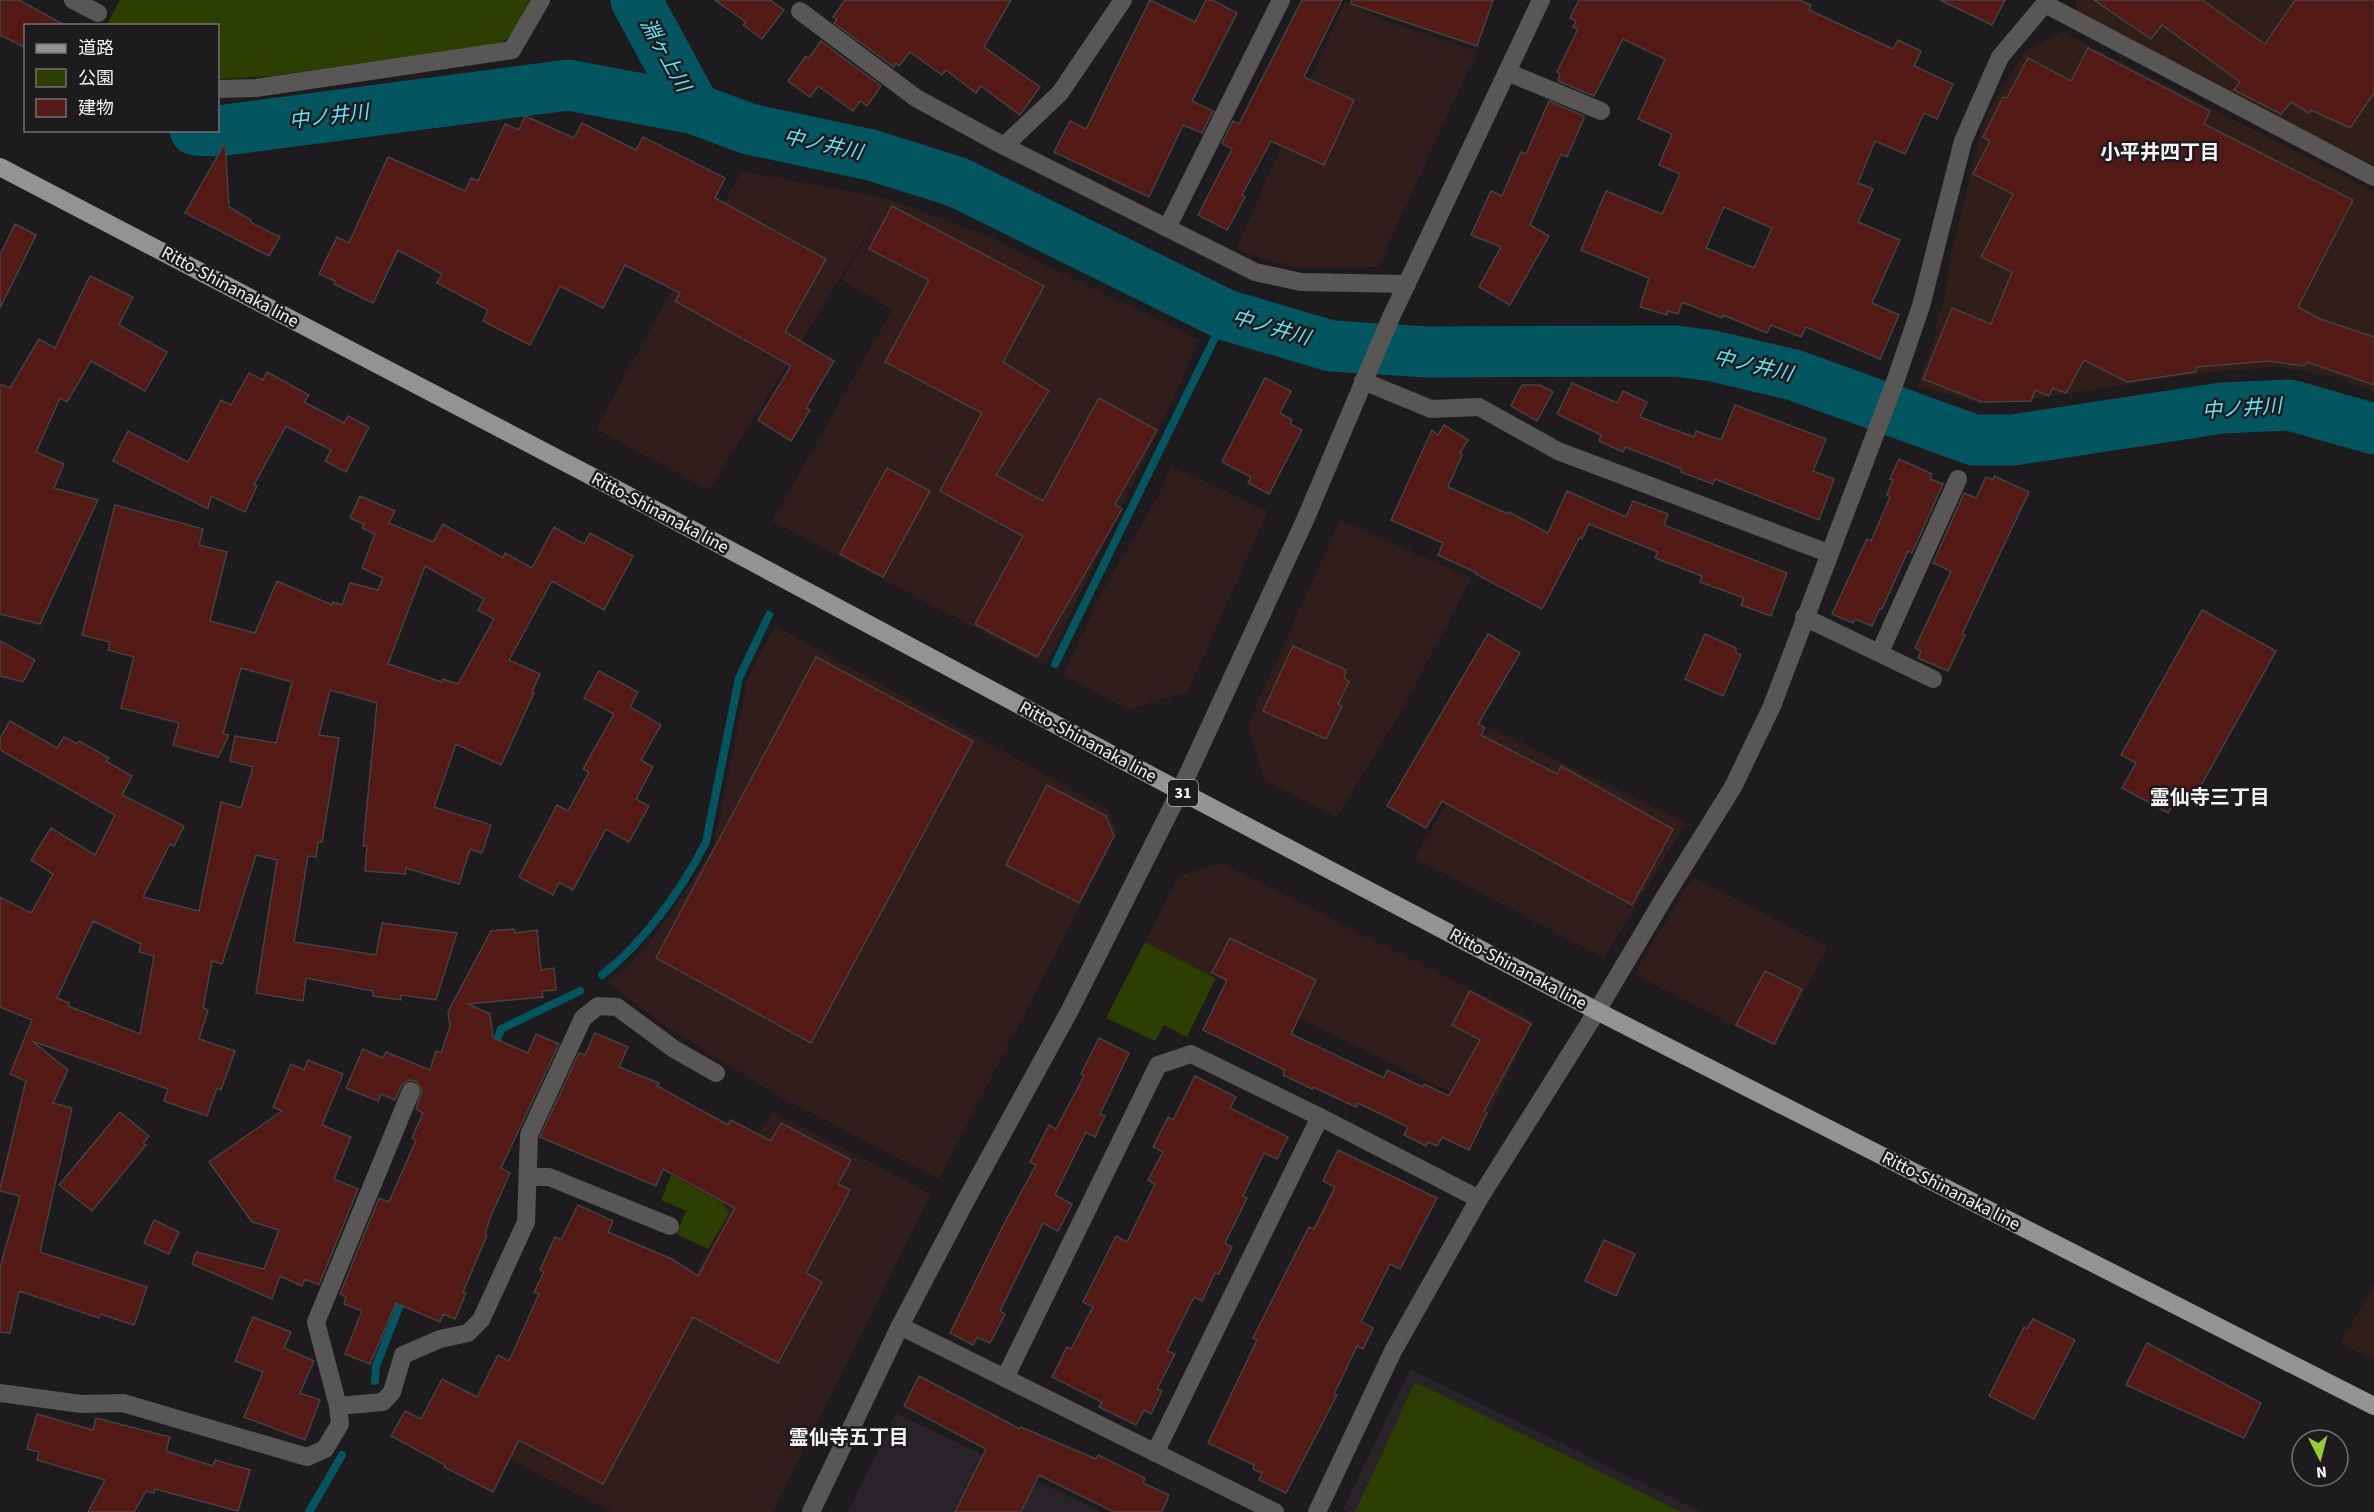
<svg xmlns="http://www.w3.org/2000/svg" width="2374" height="1512" viewBox="0 0 2374 1512" font-family="'Source Sans 3','Noto Sans JP',sans-serif">
  <style>
    .commercial { fill: #301d1c }
    .industrial { fill: #301e18 }
    .built { fill: #272329 }
    .green { fill: #2c3f00 }
    .lines { fill: none; stroke-linecap: round; stroke-linejoin: round }
    .stream { stroke: #035660; stroke-width: 8 }
    .river { stroke: #035660; stroke-width: 51 }
    .building { fill: #531914; stroke: #454242; stroke-width: 1.5; fill-rule: evenodd }
    .minor { stroke: #585756; stroke-width: 18 }
    .major { stroke: #949391; stroke-width: 18 }
    .labels { text-anchor: middle; dominant-baseline: central; stroke-width: 5; stroke-linejoin: round; paint-order: stroke }
    .shield { fill: #1d1b1d; stroke: #b4b3b4; stroke-width: 1.5 }
    .shield-label { font-size: 16px; font-weight: bold; fill: #f5f4f5 }
    .street-label { font-size: 18px; fill: #f5f4f5; stroke: #1d1b1d }
    .water-label { font-size: 20px; font-style: italic; fill: #60e5f8; stroke: #1d1b1d }
    .neighbourhood-label { font-size: 20px; font-weight: bold; fill: #f5f4f5; stroke: #1d1b1d }
  </style>
  <rect width="100%" height="100%" fill="#1d1b1d"/>
  <!-- commercial -->
  <g class="commercial">
    <polygon points="1345,2 1389,22 1477,51 1378,267 1298,268 1245,253 1236,249"/>
    <polygon points="742,171 889,199 990,237 1199,340 1160,428 1046,665 772,521 892,310 842,280 875,222 709,490 596,429 660,311"/>
    <polygon points="1171,466 1268,511 1188,691 1130,710 1063,675 1101,594 1158,496"/>
    <polygon points="1340,520 1471,578 1406,703 1337,817 1264,780 1248,724"/>
    <polygon points="775,626 1109,810 1117,834 939,1179 780,1097 667,1027 607,982 625,969 652,940 695,877 714,845 748,677"/>
    <polygon points="1489,727 1686,823 1604,958 1415,858"/>
    <polygon points="1221,863 1534,1021 1490,1112 1145,942 1179,876"/>
    <polygon points="1693,877 1828,947 1775,1047 1634,974"/>
    <polygon points="772,1111 931,1194 773,1512 611,1512 503,1455 597,1276 671,1317 729,1213 721,1202"/>
  </g>
  <!-- industrial -->
  <g class="industrial">
    <polygon points="2076,0 2280,0 2283,2 2285,0 2335,0 2374,23 2374,166 2075,12"/>
    <polygon points="2063,32 2374,192 2374,392 2331,376 2277,367 2201,373 2021,401 1978,403 1917,386 1937,330 1935,329 1946,290 1953,247 1981,130 1989,111 2025,51"/>
    <polygon points="2374,1284 2374,1360 2341,1343"/>
  </g>
  <!-- built -->
  <g class="built">
    <polygon points="1410,1369 1701,1512 1342,1512"/>
    <polygon points="896,1413 1102,1512 848,1512"/>
  </g>
  <!-- green -->
  <g class="green">
    <polygon points="120,0 530,0 512,34 502,43 272,76 218,79 218,26 106,26"/>
    <polygon points="1145,942 1216,978 1187,1037 1164,1025 1155,1041 1106,1018"/>
    <polygon points="671,1175 721,1202 729,1213 708,1249 676,1234 686,1211 661,1200"/>
    <polygon points="1415,1382 1682,1512 1355,1512"/>
  </g>
  <g class="lines">
    <!-- stream -->
    <g class="stream">
      <polyline points="1055,664 1226,315"/>
      <path d="M602 975C645 941 681 891 706 842L739 678 769 615"/>
      <polyline points="494,1048 501,1029 580,991"/>
      <polyline points="375,1381 376,1366 403,1297"/>
      <polyline points="309,1512 342,1455"/>
    </g>
    <!-- river -->
    <g class="river">
      <polyline points="636,0 695,109"/>
      <polyline points="195,130 218,131 568,85 695,109 749,129 871,155 957,182 1226,315 1331,346 1427,352 1676,351 1713,356 1794,375 1974,440 2013,440 2222,408 2290,405 2374,429"/>
    </g>
  </g>
  <!-- building -->
  <g class="building">
    <polygon points="0,0 19,0 66,26 26,26 26,48 0,35"/>
    <polygon points="715,0 770,0 784,10 762,39 743,25 746,22"/>
    <polygon points="845,0 1011,0 984,47 1040,87 1020,115 981,86 976,93 946,70 942,75 910,52 899,66 896,63 894,67 834,23 837,19 833,17"/>
    <polygon points="1150,0 1195,22 1206,0 1212,0 1237,13 1192,101 1213,111 1202,133 1183,125 1149,197 1054,152 1070,121 1086,129"/>
    <polygon points="1302,0 1342,0 1304,77 1354,100 1324,165 1271,141 1242,195 1245,197 1227,230 1198,215 1232,149 1222,143 1233,121 1239,124"/>
    <polygon points="1352,0 1493,0 1477,46 1351,4"/>
    <path d="M1579 0H1799L1811 5 1809 10 1893 49 1898 40 1921 51 1914 66 1953 84 1937 119 1924 113 1905 154 1875 141 1858 183 1873 189 1858 222 1900 240 1872 303 1899 315 1880 359 1806 327 1801 337 1771 325 1767 333 1723 315 1722 318 1682 302 1678 314 1668 311 1667 315 1640 307 1649 278 1581 250 1606 191 1662 214 1680 174 1659 165 1672 134 1638 119 1665 59 1623 39 1594 96 1558 81 1560 74 1557 72 1578 29 1573 27 1576 21 1570 18ZM1724 207 1772 228 1754 268 1706 248Z"/>
    <polygon points="1940,0 2005,0 1992,25"/>
    <polygon points="2094,0 2202,0 2265,44 2295,0 2374,0 2374,93 2350,128 2311,110 2309,113 2291,102 2281,114 2234,90 2240,82 2162,25 2151,39"/>
    <polygon points="821,41 881,86 867,106 860,101 853,111 818,86 810,97 788,81 806,56 809,58"/>
    <polygon points="2088,48 2210,111 2204,124 2353,200 2298,307 2320,319 2374,337 2374,385 2307,362 2305,366 2268,361 2197,367 2195,372 2127,382 2084,360 2066,393 2053,388 2049,396 2035,390 2031,401 1982,402 1923,379 1952,308 1991,324 2012,272 1981,257 2013,194 1973,174 1990,141 1983,137 2003,97 2007,98 2028,58 2071,81"/>
    <polygon points="1549,101 1584,116 1584,118 1567,157 1561,154 1530,225 1549,236 1510,305 1479,287 1501,247 1471,235 1491,191 1502,196 1521,152 1526,154"/>
    <polygon points="525,116 574,138 582,123 636,150 643,137 725,178 715,198 826,259 785,332 834,361 806,408 810,410 791,441 758,420 791,366 675,301 680,293 625,265 603,308 560,286 530,345 483,321 488,310 437,283 442,274 398,250 373,303 334,284 335,281 319,274 337,237 349,243 388,157 465,191 471,178 478,181 505,124 519,130"/>
    <polygon points="225,143 229,207 251,220 250,222 280,237 269,256 185,213"/>
    <polygon points="892,206 1044,286 1003,362 1049,391 996,475 1043,501 1099,398 1157,430 1115,504 1122,509 1037,657 975,624 1023,536 940,491 982,413 885,362 929,280 869,249"/>
    <polygon points="15,224 36,235 0,308 0,255"/>
    <polygon points="90,276 133,297 119,325 167,352 145,391 91,361 67,402 60,398 36,452 64,464 54,488 98,500 40,624 0,614 0,384 10,388 39,339 55,348"/>
    <polygon points="267,372 309,395 304,402 344,423 348,416 369,427 346,472 325,461 331,450 286,426 254,485 257,486 245,512 211,496 208,509 113,461 128,431 188,462 221,400 231,405 249,373 263,380"/>
    <polygon points="1265,378 1291,391 1280,413 1292,420 1290,424 1302,430 1269,494 1248,483 1251,477 1222,462"/>
    <polygon points="1572,383 1617,403 1623,391 1647,402 1640,417 1694,437 1696,431 1721,440 1735,405 1826,439 1813,471 1834,479 1819,520 1715,479 1713,484 1681,472 1682,469 1625,447 1623,452 1599,441 1601,435 1557,414"/>
    <polygon points="1522,385 1540,385 1553,392 1537,421 1511,406"/>
    <polygon points="1444,425 1468,440 1460,453 1462,455 1448,487 1508,514 1509,512 1548,533 1567,491 1626,517 1633,501 1668,514 1664,525 1787,573 1771,616 1741,605 1744,598 1700,582 1702,576 1655,558 1658,552 1589,524 1582,539 1580,537 1542,609 1476,574 1477,573 1438,555 1443,543 1391,520 1432,430 1438,435"/>
    <polygon points="1899,459 1932,474 1930,479 1943,484 1912,553 1908,551 1882,609 1880,608 1872,626 1855,619 1853,623 1832,614 1867,539 1871,541 1890,497 1887,495 1893,480 1890,479"/>
    <polygon points="887,468 930,491 883,577 840,554"/>
    <polygon points="1994,476 2029,492 1962,634 1965,635 1948,671 1918,658 1921,651 1915,648 1951,571 1933,563 1964,493 1976,498 1986,477 1993,480"/>
    <path d="M360 496 395 511 389 523 433 542 443 524 503 558 505 553 532 568 554 527 584 544 590 533 633 556 604 610 552 581 509 660 540 674 532 692 534 693 501 765 456 744 434 807 491 825 482 853 470 849 459 884 406 868 405 874 365 871 367 846H363L377 703 330 690 319 735 339 738 322 842H318L316 857 308 856 294 942 376 955 382 923 457 933 436 1000 401 995V1000L373 996V991L306 978 303 1001 256 993 277 860 256 855 222 964 212 961 203 1008 208 1010 199 1039 235 1051 221 1090 217 1088 207 1116 164 1101 168 1089 32 1041 68 1070 53 1103 72 1108 40 1252 147 1287 134 1325 100 1314 99 1318 19 1291 10 1333 0 1332V1268L20 1196 0 1191V1189L26 1081 10 1074 32 1020 0 1007V897L31 913 53 874 31 860 51 828 95 855 115 815 0 750V738L10 721 57 748 64 737 77 744 79 741 109 758 106 761 132 776 122 795 184 826 174 846 170 844 143 897 199 911 221 802 241 808 253 767 230 761 235 736 276 743 292 682 241 668 223 734 229 735 218 757 173 745 179 723 121 708 134 657 108 650 110 642 82 635 115 505 203 529 199 545 227 552 210 621 255 633 277 581 332 605 333 602 342 605 350 583 378 590 383 578 362 568 375 534 362 528 364 524 350 518ZM425 566 484 599 478 610 494 619 458 684 443 679 442 682 388 664ZM93 921 141 944 139 952 154 956 140 1034 68 1006 69 1003 57 998Z"/>
    <polygon points="2202,610 2276,651 2195,796 2181,789 2168,813 2122,788 2136,763 2121,755"/>
    <polygon points="1488,634 1520,653 1478,724 1485,728 1481,735 1557,774 1561,766 1673,829 1632,905 1442,801 1426,828 1387,806"/>
    <polygon points="1705,634 1736,648 1736,653 1741,655 1723,696 1685,679"/>
    <polygon points="0,641 35,660 23,682 0,676"/>
    <polygon points="1293,646 1346,670 1344,678 1349,682 1338,704 1342,706 1326,739 1263,711"/>
    <polygon points="816,657 973,741 811,1043 656,958"/>
    <polygon points="599,671 638,692 630,707 661,725 641,760 653,767 636,799 649,806 629,842 606,829 573,890 559,882 553,895 519,877 557,805 568,811 589,772 583,769 614,714 584,698"/>
    <polygon points="1047,785 1106,816 1114,836 1079,903 1006,865"/>
    <polygon points="514,929 515,933 537,930 541,970 554,968 556,990 542,991 543,997 468,1004 490,1014 493,1038 528,1053 536,1034 559,1044 501,1168 510,1173 490,1218 485,1234 487,1235 463,1292 466,1293 455,1319 443,1314 440,1322 396,1303 370,1364 345,1354 362,1311 344,1304 346,1297 340,1294 379,1198 389,1202 416,1140 412,1138 423,1113 416,1109 422,1090 416,1081 409,1080 401,1086 395,1100 381,1094 378,1101 346,1088 363,1049 383,1058 386,1052 430,1070 436,1051 441,1053 450,1027 448,1012 491,931"/>
    <polygon points="1230,938 1316,980 1291,1034 1384,1078 1387,1070 1423,1087 1424,1084 1449,1096 1480,1040 1452,1025 1470,991 1531,1024 1484,1111 1487,1113 1469,1150 1442,1137 1437,1146 1428,1142 1426,1146 1404,1135 1408,1127 1358,1103 1356,1107 1313,1087 1312,1089 1283,1075 1285,1070 1203,1030 1227,980 1212,973"/>
    <polygon points="1765,971 1802,989 1774,1044 1736,1025"/>
    <polygon points="595,1033 628,1047 619,1067 659,1083 657,1086 728,1125 731,1120 771,1141 781,1123 851,1160 838,1184 850,1190 806,1273 822,1282 778,1363 693,1317 603,1484 519,1440 493,1492 444,1467 445,1465 391,1436 405,1411 421,1419 442,1379 477,1397 498,1355 509,1361 539,1294 534,1292 544,1272 540,1270 555,1237 561,1240 578,1205 613,1221 608,1232 672,1259 698,1276 735,1208 663,1169 656,1186 540,1137 579,1053 585,1055"/>
    <polygon points="1099,1038 1129,1053 1100,1114 1105,1116 1095,1137 1086,1132 1055,1195 1072,1204 1058,1231 1043,1223 1000,1311 1005,1314 990,1343 977,1337 973,1345 950,1333 1005,1222 1036,1165 1030,1162 1049,1125 1056,1129 1084,1076 1081,1074"/>
    <polygon points="308,1060 343,1074 322,1125 351,1137 334,1179 358,1189 319,1285 305,1279 302,1286 280,1276 272,1299 192,1264 196,1252 264,1269 279,1230 252,1222 209,1162 282,1111 273,1107 291,1064 304,1070"/>
    <polygon points="1195,1076 1236,1097 1230,1108 1288,1137 1277,1159 1264,1153 1243,1196 1247,1198 1225,1243 1232,1247 1219,1274 1215,1273 1202,1301 1194,1297 1167,1351 1175,1354 1157,1389 1162,1391 1151,1414 1144,1410 1136,1425 1099,1407 1102,1402 1052,1377 1067,1347 1071,1349 1093,1307 1083,1302 1116,1236 1127,1242 1155,1184 1148,1180 1163,1152 1153,1147 1168,1117 1173,1120"/>
    <polygon points="120,1112 149,1136 143,1143 146,1145 92,1211 59,1185"/>
    <polygon points="1338,1150 1437,1198 1400,1269 1390,1264 1361,1322 1373,1328 1363,1349 1357,1346 1334,1394 1337,1395 1286,1493 1259,1480 1262,1473 1253,1469 1254,1465 1208,1443 1257,1340 1253,1338 1309,1227 1314,1229 1335,1187 1323,1181"/>
    <polygon points="154,1220 179,1232 169,1254 144,1243"/>
    <polygon points="1604,1240 1635,1254 1616,1296 1585,1281"/>
    <polygon points="253,1317 291,1332 284,1348 314,1361 300,1393 320,1400 305,1440 244,1417 263,1372 235,1361"/>
    <polygon points="2033,1319 2075,1340 2034,1419 1989,1396 2024,1327 2027,1329"/>
    <polygon points="2147,1343 2261,1403 2244,1438 2126,1385"/>
    <polygon points="919,1376 1020,1429 1021,1427 1096,1459 1098,1455 1145,1478 1143,1483 1169,1495 1162,1512 1114,1512 1039,1475 1021,1512 955,1512 986,1449 904,1406"/>
    <polygon points="37,1414 93,1430 96,1418 170,1437 166,1451 213,1466 215,1460 250,1470 238,1511 155,1489 154,1493 146,1491 134,1512 88,1512 105,1480 37,1460 39,1452 27,1449"/>
  </g>
  <g class="lines">
    <!-- minor -->
    <g class="minor">
      <polyline points="73,0 98,13"/>
      <polyline points="2045,4 2374,177"/>
      <polyline points="800,11 916,98 1004,146 1255,272 1301,282 1407,284"/>
      <polyline points="1507,72 1601,111"/>
      <polyline points="218,89 256,88 512,50 541,0"/>
      <polyline points="1004,146 1060,93 1123,0"/>
      <polyline points="1167,228 1281,0"/>
      <polyline points="1363,381 1431,409 1479,407 1558,451 1828,553"/>
      <polyline points="1804,617 1933,679"/>
      <polyline points="1880,652 1958,479"/>
      <polyline points="528,1177 549,1177 670,1226"/>
      <polyline points="900,1326 1275,1512"/>
      <polyline points="1005,1378 1158,1065 1191,1054 1320,1117 1479,1199"/>
      <polyline points="0,1393 81,1404 123,1403 307,1457 325,1449 340,1424 338,1406 316,1322 411,1091"/>
      <polyline points="338,1406 383,1402 392,1392 403,1355 440,1339 468,1333 481,1320 526,1222 529,1135 583,1018 598,1006 617,1007 674,1049 716,1073"/>
      <polyline points="1155,1453 1320,1117"/>
      <polyline points="811,1512 900,1326 965,1202 1070,1010 1180,791 1305,520 1392,315 1541,0"/>
      <polyline points="1317,1512 1393,1351 1479,1199 1597,1011 1664,898 1733,787 1772,706 1895,382 1921,306 1963,141 2000,57 2048,0"/>
    </g>
    <!-- major -->
    <polyline class="major" points="0,167 614,488 1180,791 1597,1011 2374,1406"/>
  </g>
  <g class="labels">
    <!-- shield labels -->
    <rect class="shield" x="1168" y="780" width="30" height="26" rx="4.5"/>
    <g class="shield-label">
      <text x="1183" y="793">31</text>
    </g>
    <!-- street labels -->
    <g class="street-label">
      <text transform="translate(230 287) rotate(28)">Ritto-Shinanaka line</text>
      <text transform="translate(660 513) rotate(28)">Ritto-Shinanaka line</text>
      <text transform="translate(1088 742) rotate(28)">Ritto-Shinanaka line</text>
      <text transform="translate(1518 969) rotate(28)">Ritto-Shinanaka line</text>
      <text transform="translate(1951 1191) rotate(27)">Ritto-Shinanaka line</text>
    </g>
    <!-- water labels -->
    <g class="water-label">
      <text transform="translate(665 55) rotate(61)">淵ヶ上川</text>
      <text transform="translate(329 117) rotate(-7)">中ノ井川</text>
      <text transform="translate(823 145) rotate(12)">中ノ井川</text>
      <text transform="translate(1271 328) rotate(16)">中ノ井川</text>
      <text transform="translate(1753 366) rotate(13)">中ノ井川</text>
      <text transform="translate(2242 409) rotate(-4)">中ノ井川</text>
    </g>
    <!-- neighbourhood labels -->
    <g class="neighbourhood-label">
      <text x="2160" y="153">小平井四丁目</text>
      <text x="2210" y="798">霊仙寺三丁目</text>
      <text x="849" y="1438">霊仙寺五丁目</text>
    </g>
  </g>
  <!-- legend -->
  <rect x="24" y="24" width="195" height="108" fill="#1d1b1d" stroke="#737273" stroke-width="1.5"/>
  <rect x="36" y="44" width="30" height="9" fill="#949391" stroke="#737273" stroke-width="1.5"/>
  <text x="78" y="54" font-size="18" fill="#f5f4f5">道路</text>
  <rect x="36" y="69" width="30" height="18" fill="#2c3f00" stroke="#737273" stroke-width="1.5"/>
  <text x="78" y="84" font-size="18" fill="#f5f4f5">公園</text>
  <rect x="36" y="99" width="30" height="18" fill="#531914" stroke="#737273" stroke-width="1.5"/>
  <text x="78" y="114" font-size="18" fill="#f5f4f5">建物</text>
  <!-- north arrow -->
  <g transform="translate(2320 1458) rotate(174)"><circle r="28" fill="#1d1b1d" stroke="#737273" stroke-width="1.5"/>
  <path d="M0-4.5L10 22L0 15L-10 22Z" fill="#99cb36"/>
  <text y="-9" font-size="16" font-weight="bold" text-anchor="middle" fill="#f5f4f5">N</text>
  </g>
</svg>
